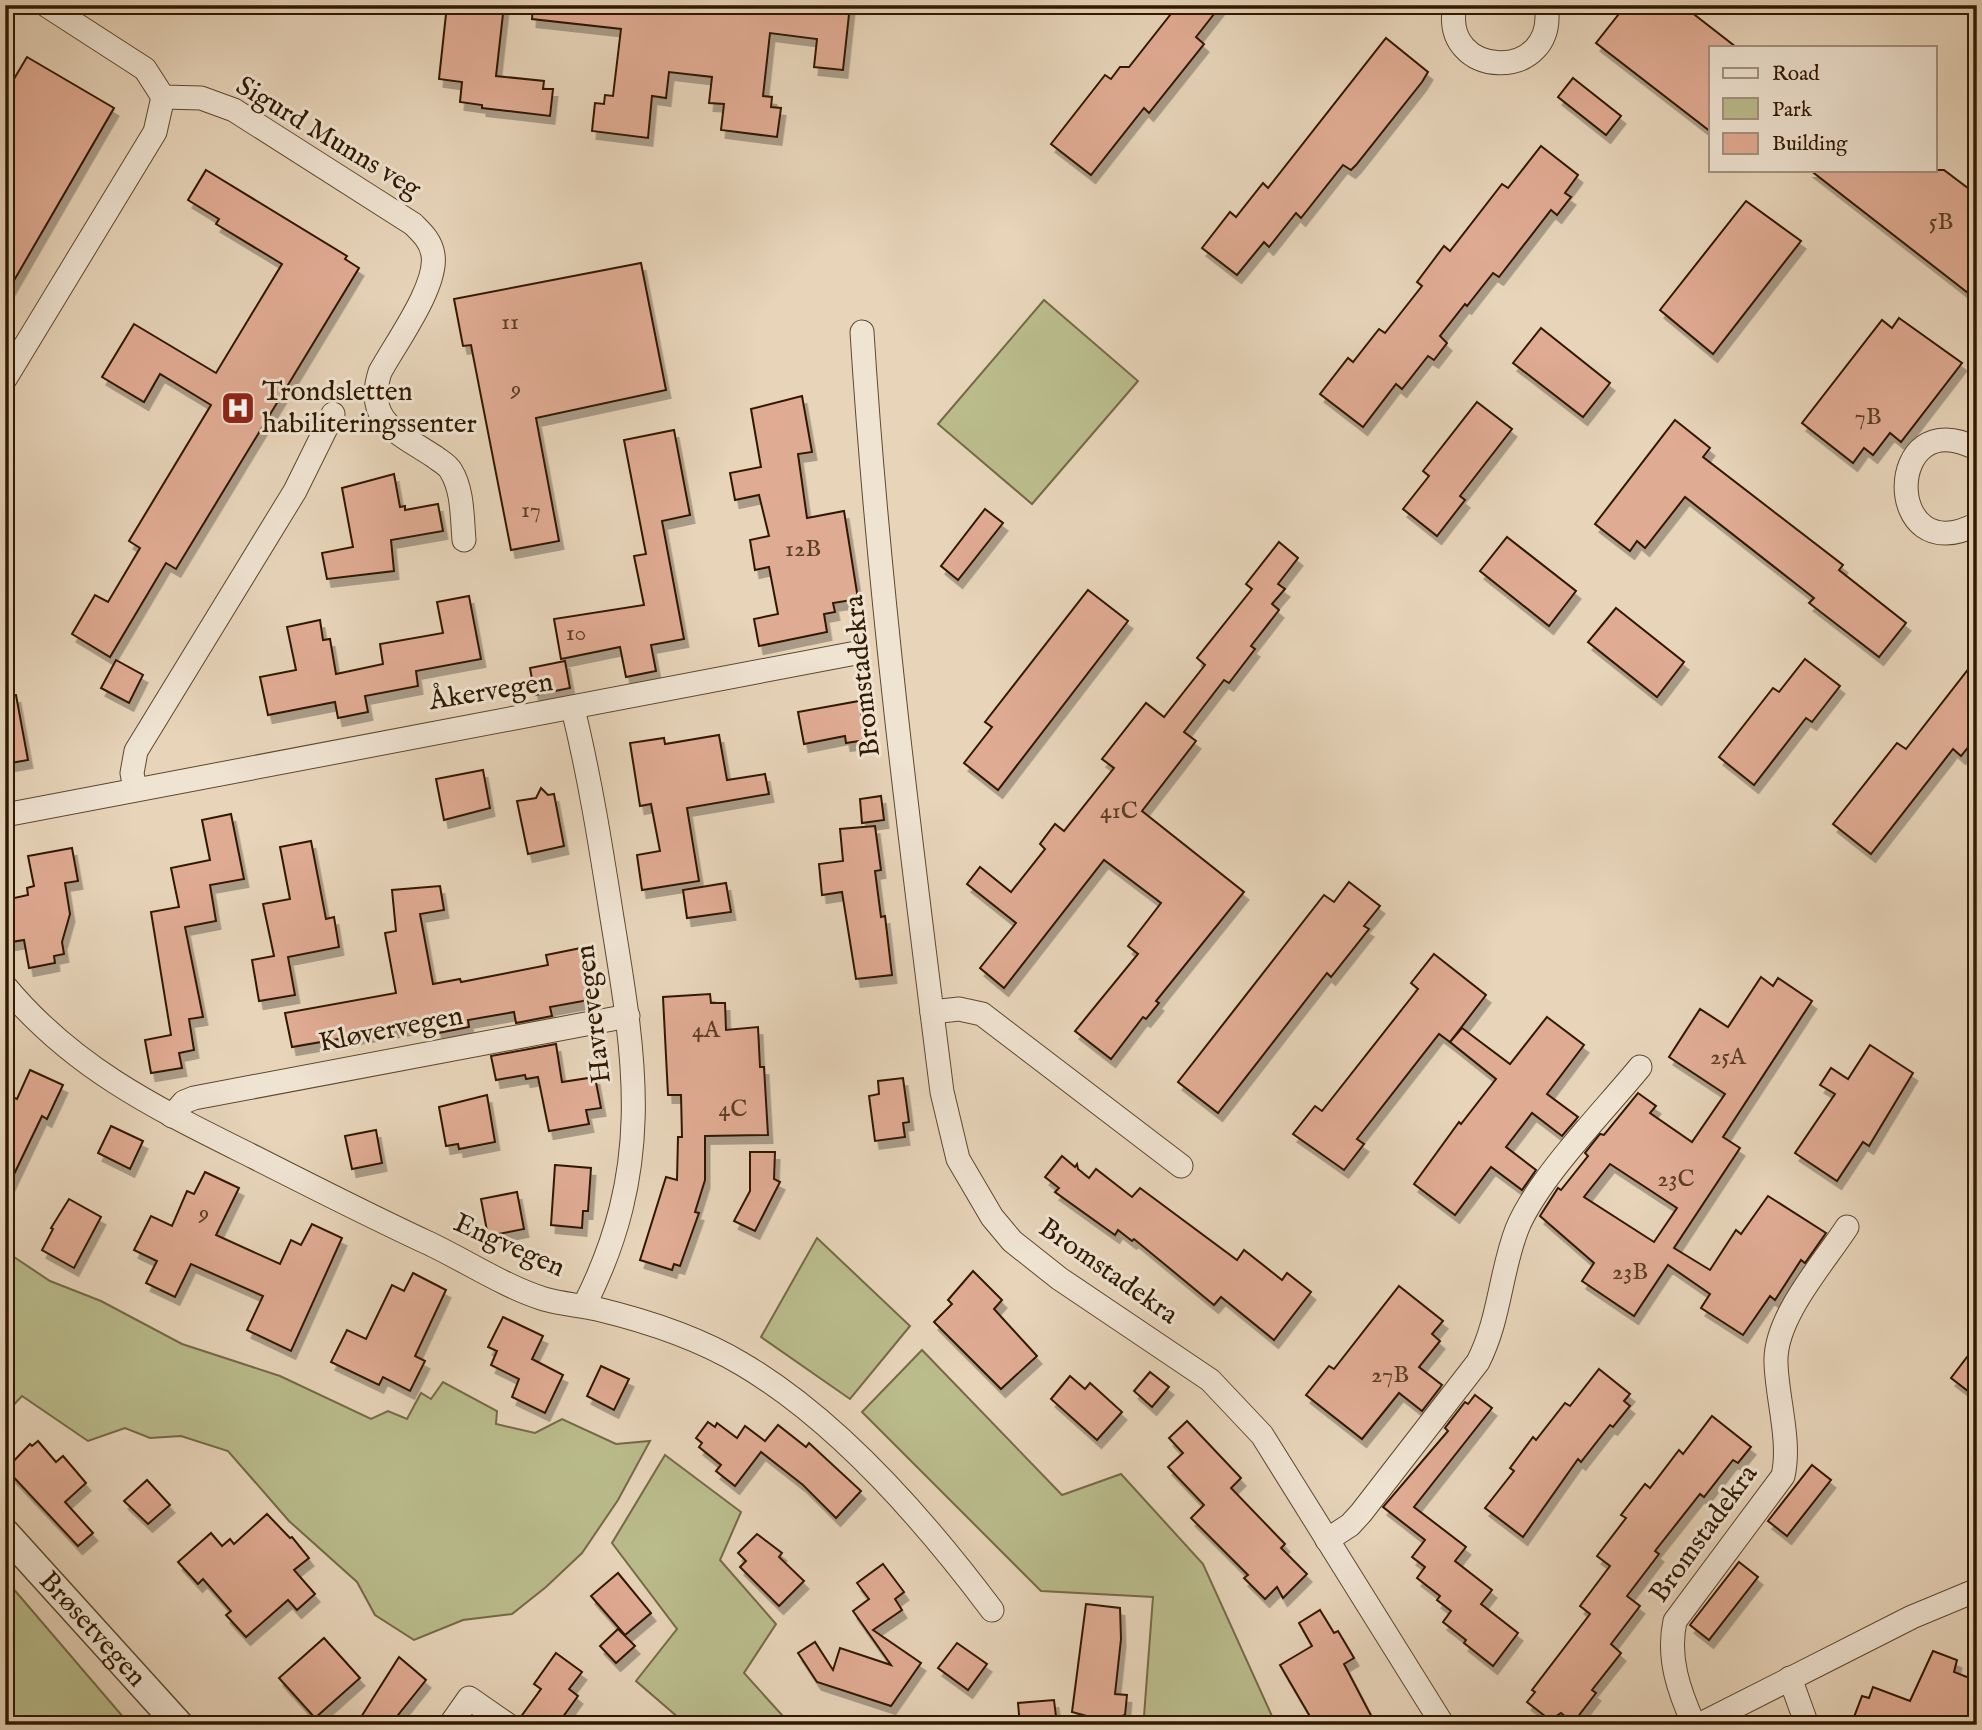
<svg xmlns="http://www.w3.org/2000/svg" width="1982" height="1730" viewBox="0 0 1982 1730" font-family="'IM FELL English',serif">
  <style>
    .green { fill: #babc8c; stroke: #756a46; stroke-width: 2 }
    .building { fill: #e0ab93; stroke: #301900; stroke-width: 2; fill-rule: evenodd; filter: url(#shadow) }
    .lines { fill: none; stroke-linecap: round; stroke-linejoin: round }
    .minor-casing { stroke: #5e482e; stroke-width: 25 }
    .tertiary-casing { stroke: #5e482e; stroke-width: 31 }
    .minor { stroke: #efe3d2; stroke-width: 23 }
    .tertiary { stroke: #efe3d2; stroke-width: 28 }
    .labels { text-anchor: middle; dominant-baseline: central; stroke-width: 6; stroke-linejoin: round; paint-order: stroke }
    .number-label { font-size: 24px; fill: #5c3e25 }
    .street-label { font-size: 28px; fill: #301900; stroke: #efe3d2 }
    .poi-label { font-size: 28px; fill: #301900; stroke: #efe3d2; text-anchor: start }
  </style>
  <defs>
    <filter id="shadow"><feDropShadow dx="4.5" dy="8" stdDeviation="0" flood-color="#0004"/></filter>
  </defs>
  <rect width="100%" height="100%" fill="#e7d4b9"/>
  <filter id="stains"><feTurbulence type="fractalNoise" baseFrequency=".00286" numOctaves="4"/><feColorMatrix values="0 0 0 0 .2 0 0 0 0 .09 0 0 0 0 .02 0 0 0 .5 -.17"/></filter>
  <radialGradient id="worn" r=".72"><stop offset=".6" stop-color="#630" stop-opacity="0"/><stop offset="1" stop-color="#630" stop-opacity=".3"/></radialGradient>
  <!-- green -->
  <g class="green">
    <polygon points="1044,300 1138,381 1032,504 938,424"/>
    <polygon points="817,1238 910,1326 850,1399 761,1337"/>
    <polygon points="5,1251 50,1281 101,1301 182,1344 280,1376 371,1419 388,1411 407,1419 421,1393 431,1399 443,1382 497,1411 496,1424 535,1433 562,1419 616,1444 650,1441 618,1500 582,1553 546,1587 512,1614 463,1620 414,1640 375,1615 357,1582 289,1521 228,1451 181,1436 150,1438 125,1428 88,1441 22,1396 5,1414"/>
    <polygon points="922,1350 1062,1495 1121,1474 1203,1564 1276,1725 1127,1725 1144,1716 1153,1597 1041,1591 862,1412"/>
    <polygon points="665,1455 741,1512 720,1560 776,1624 744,1673 791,1725 687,1725 636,1681 677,1629 612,1543"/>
    <polygon points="5,1579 130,1725 5,1725"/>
  </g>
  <!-- building -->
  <g class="building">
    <polygon points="447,5 504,5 496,76 544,81 543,89 553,89 550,116 482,108 482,105 460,102 462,82 439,79"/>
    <polygon points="533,5 850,5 843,70 814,67 817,39 770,33 763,96 772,97 771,107 781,108 777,137 721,130 724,104 709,103 712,77 669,72 666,98 652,96 648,138 592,131 595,103 604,104 605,95 613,96 621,29 532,19"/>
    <polygon points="1178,5 1221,5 1196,37 1204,44 1149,113 1144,108 1091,175 1051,144 1105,75 1111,79 1120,67 1129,67"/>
    <polygon points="1626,5 1682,5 1736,47 1711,47 1711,132 1596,43"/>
    <polygon points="1386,38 1428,72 1422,82 1356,165 1351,170 1343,165 1301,218 1296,213 1269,247 1264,242 1237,275 1202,248 1230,212 1236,217 1263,183 1268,188"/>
    <polygon points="27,57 114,108 5,296 5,94"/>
    <polygon points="1573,78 1621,116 1606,135 1558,97"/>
    <polygon points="1541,146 1578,175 1565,193 1571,197 1557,215 1551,210 1499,277 1493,273 1467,306 1465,304 1440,336 1447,343 1434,360 1428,356 1402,389 1396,384 1363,427 1320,394 1348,358 1353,362 1379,329 1385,333 1422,286 1417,282 1444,246 1450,251 1502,184 1508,188"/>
    <polygon points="206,170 347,256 345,259 359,268 176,569 166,563 110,657 72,634 95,595 108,602 140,548 129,541 211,405 160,374 144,402 102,377 134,324 216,373 282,264 216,224 219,219 188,200"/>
    <polygon points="1810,170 1944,170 1977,195 1977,300"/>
    <polygon points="1746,201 1801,241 1713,354 1660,310"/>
    <polygon points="641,263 666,390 536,418 559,541 511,550 471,345 463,346 454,299"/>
    <polygon points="1899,318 1962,363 1901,442 1890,433 1873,455 1864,448 1853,463 1802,423 1882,320 1892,328"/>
    <polygon points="1541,328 1610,383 1583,417 1513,363"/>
    <polygon points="802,396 812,452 798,454 807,518 844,511 858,599 833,603 835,612 824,614 827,632 759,646 754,619 778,614 769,567 755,570 750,540 769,536 759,495 735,500 730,473 761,467 751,409"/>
    <polygon points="1477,402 1512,429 1460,496 1465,500 1437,536 1403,509 1429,476 1423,471"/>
    <polygon points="1675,420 1710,448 1703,457 1843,565 1839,570 1906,623 1879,657 1809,603 1814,598 1685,497 1645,548 1637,541 1630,551 1595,524"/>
    <polygon points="674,430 690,515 662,521 684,639 651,645 656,671 626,677 620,647 561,659 554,619 644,605 634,556 646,554 624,440"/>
    <polygon points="394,474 400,507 405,506 405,510 438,504 443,531 391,540 394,571 327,579 322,553 353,547 342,488"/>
    <polygon points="985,509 1003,523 958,580 941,566"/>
    <polygon points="1507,537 1576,591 1549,626 1480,571"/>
    <polygon points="1279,542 1298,558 1278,584 1285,589 1272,604 1279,610 1251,646 1255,649 1229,683 1224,680 1184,732 1196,741 1142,811 1244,892 1156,1001 1159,1003 1146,1019 1143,1017 1111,1059 1075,1031 1138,954 1128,946 1161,903 1104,860 1004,988 980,968 1016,923 967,884 980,867 1011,892 1045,849 1040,844 1055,824 1064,831 1114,768 1102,759 1146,703 1164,717 1205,665 1197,658 1252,589 1246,584"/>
    <polygon points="1088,590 1128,621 998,790 964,763 992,727 985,722"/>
    <polygon points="469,596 481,659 416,671 418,686 365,696 368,712 338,718 335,702 268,715 260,677 296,670 287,627 320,620 323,640 330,639 336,674 383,664 380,644 443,633 437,602"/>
    <polygon points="1616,608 1684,662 1657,697 1588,642"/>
    <polygon points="1977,658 1977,736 1961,756 1953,749 1871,854 1833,824 1897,743 1906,749"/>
    <polygon points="1805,659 1840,686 1812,722 1806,718 1754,785 1719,757 1773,688 1779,692"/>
    <polygon points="116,660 143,675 129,703 101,688"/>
    <polygon points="565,661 570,688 535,695 530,668"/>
    <polygon points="16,695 28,760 5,764 5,696"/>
    <polygon points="859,701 866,740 846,743 845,736 804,744 798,712"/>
    <polygon points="719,735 727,780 765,774 769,794 687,808 699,881 642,890 637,855 660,851 651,804 640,806 630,743 664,738 665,744"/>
    <polygon points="483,770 490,808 444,820 436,779"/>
    <polygon points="541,788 548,795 554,794 564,846 528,854 517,801 536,798"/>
    <polygon points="881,796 884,820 862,823 860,799"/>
    <polygon points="231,814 244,879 210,885 216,921 185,927 203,1017 189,1019 194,1050 179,1053 182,1068 151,1073 145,1040 171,1035 151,912 179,907 171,868 210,860 202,820"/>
    <polygon points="875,826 881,870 875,871 881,917 885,916 892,975 856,979 842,892 822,895 819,864 843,861 840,829"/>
    <polygon points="311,841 326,919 334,917 339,947 288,957 295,995 259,1001 252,960 274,956 263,904 290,899 280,847"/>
    <polygon points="72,848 78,881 65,883 70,914 62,942 64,954 54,956 55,963 29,968 24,940 11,942 9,930 5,931 5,900 28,895 27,888 34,886 28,856"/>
    <polygon points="1349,882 1380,906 1364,926 1369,929 1331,977 1327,973 1218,1113 1178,1082 1324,895 1334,902"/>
    <polygon points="726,883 731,912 687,918 683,890"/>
    <polygon points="440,886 444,910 420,914 433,984 460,979 461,982 548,965 546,955 581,948 594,999 550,1007 552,1016 516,1023 514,1012 468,1020 469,1027 438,1033 436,1022 292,1047 285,1013 396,993 385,933 396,931 392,890"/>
    <polygon points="1434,954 1486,995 1450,1042 1439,1034 1357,1139 1364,1144 1344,1170 1293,1134 1315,1106 1322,1111 1418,989 1411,983"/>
    <path d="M1761 977 1773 986 1778 978 1812 1001 1723 1137 1740 1148 1674 1248 1710 1270 1736 1230 1741 1234 1768 1196 1826 1233 1805 1263 1801 1260 1775 1300 1770 1296 1743 1335 1701 1308 1710 1294 1668 1265 1634 1316 1582 1281 1594 1263 1540 1216 1558 1188 1561 1190 1588 1156 1585 1153 1600 1134 1604 1135 1638 1093 1656 1106 1650 1113 1692 1142 1725 1094 1669 1057 1700 1009 1728 1027ZM1610 1164 1677 1208 1654 1242 1584 1197Z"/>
    <polygon points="710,994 711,1003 725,1003 726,1030 758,1027 760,1067 764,1067 768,1135 705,1136 705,1180 695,1212 699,1213 680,1266 674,1264 672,1270 640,1260 666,1177 677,1180 678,1137 682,1137 681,1095 668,1095 663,997"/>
    <polygon points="1547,1017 1584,1045 1547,1094 1578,1117 1562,1136 1532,1113 1506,1147 1536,1170 1522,1190 1491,1167 1455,1215 1414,1184 1459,1122 1461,1124 1496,1079 1450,1042 1462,1028 1510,1064"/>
    <polygon points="556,1044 562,1082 595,1077 601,1108 586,1110 589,1124 549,1131 538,1077 526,1079 525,1075 496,1080 491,1056"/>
    <polygon points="1870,1045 1913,1073 1869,1146 1863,1142 1837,1181 1795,1153 1835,1094 1820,1085 1831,1068 1848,1079"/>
    <polygon points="30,1070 63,1085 47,1119 42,1116 5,1193 5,1094 17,1099"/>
    <polygon points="903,1078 909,1122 903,1123 905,1137 875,1141 869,1096 879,1094 878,1081"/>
    <polygon points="487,1095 495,1142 459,1149 458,1144 446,1146 439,1107"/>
    <polygon points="111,1126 143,1141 130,1169 98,1153"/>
    <polygon points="376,1130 382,1163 352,1169 345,1136"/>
    <polygon points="750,1152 775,1152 774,1179 780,1182 755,1231 734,1221 750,1191"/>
    <polygon points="1062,1156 1075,1167 1077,1164 1078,1169 1089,1178 1096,1169 1132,1197 1140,1188 1237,1260 1244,1250 1282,1280 1287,1273 1311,1292 1274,1340 1221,1297 1214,1305 1134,1239 1132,1241 1118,1230 1115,1235 1055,1192 1059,1188 1045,1177"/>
    <polygon points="555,1165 591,1168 588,1211 583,1211 582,1228 551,1225"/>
    <polygon points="205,1172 239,1188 216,1235 280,1264 291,1240 301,1245 312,1224 342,1238 291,1351 247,1330 263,1296 191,1264 175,1297 146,1283 157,1261 134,1250 151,1216 172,1226 187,1191 194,1194"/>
    <polygon points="517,1192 524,1229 488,1236 481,1199"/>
    <polygon points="69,1199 101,1217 74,1268 42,1250 53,1229 51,1228"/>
    <polygon points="973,1271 1002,1300 994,1309 1037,1356 1001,1389 934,1322 952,1304 948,1300"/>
    <polygon points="413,1273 446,1290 415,1356 425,1361 410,1391 383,1377 379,1385 331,1362 347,1330 366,1339 392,1285 404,1291"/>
    <polygon points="1399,1286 1443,1321 1432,1334 1440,1341 1419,1367 1442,1385 1422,1411 1399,1393 1362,1439 1306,1395 1329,1366 1334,1369"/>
    <polygon points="503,1317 543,1336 532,1359 563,1375 545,1413 512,1397 519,1379 491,1365 497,1351 488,1347"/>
    <polygon points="1977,1344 1977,1398 1951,1378"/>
    <polygon points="601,1366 629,1379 614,1410 587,1396"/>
    <polygon points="1599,1369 1630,1394 1624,1401 1630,1406 1613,1427 1610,1425 1581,1462 1578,1459 1523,1537 1485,1508 1514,1471 1510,1468 1533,1437 1536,1440 1565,1403 1570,1406"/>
    <polygon points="1150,1372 1169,1387 1152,1407 1134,1391"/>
    <polygon points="1070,1376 1085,1389 1090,1383 1122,1412 1097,1440 1051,1399"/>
    <polygon points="1475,1395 1492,1408 1414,1507 1466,1547 1455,1561 1492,1590 1481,1604 1518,1633 1493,1666 1464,1643 1466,1640 1443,1622 1451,1611 1437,1600 1440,1596 1417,1578 1425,1567 1412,1557 1425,1540 1383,1507 1448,1431 1445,1428 1465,1402 1468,1404"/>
    <polygon points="1712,1416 1751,1447 1738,1463 1733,1460 1704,1497 1700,1494 1655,1551 1659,1554 1627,1596 1640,1606 1611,1644 1621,1653 1592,1690 1596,1693 1573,1723 1561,1713 1550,1720 1527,1702 1535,1692 1532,1690 1590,1614 1580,1606 1610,1566 1597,1556 1626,1518 1621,1515 1645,1484 1650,1488 1679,1450 1683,1454"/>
    <polygon points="1187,1421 1241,1478 1231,1488 1285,1544 1281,1548 1307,1574 1283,1598 1277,1587 1265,1599 1244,1578 1248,1575 1191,1518 1204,1505 1168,1467 1183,1453 1169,1438"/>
    <polygon points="708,1422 715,1427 717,1423 737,1438 745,1426 765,1441 778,1425 806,1447 809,1443 861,1491 836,1518 803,1485 761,1452 735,1486 716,1471 721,1465 699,1447 702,1443 696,1438"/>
    <polygon points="38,1441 56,1462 63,1456 86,1483 65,1502 93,1533 78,1546 6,1469 30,1444 32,1446"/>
    <polygon points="1812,1465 1831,1480 1787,1536 1768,1521"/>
    <polygon points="147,1480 170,1505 148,1524 124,1501"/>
    <polygon points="267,1514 290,1538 292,1537 309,1558 294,1570 315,1594 297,1610 288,1600 246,1637 226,1615 231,1611 203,1579 198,1584 178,1562 211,1533 222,1546 230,1539 234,1544"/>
    <polygon points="757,1534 782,1553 779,1557 804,1581 779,1606 740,1567 746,1561 738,1553"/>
    <polygon points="1739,1562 1758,1577 1709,1640 1690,1625"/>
    <polygon points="883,1564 904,1592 895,1599 902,1610 873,1630 921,1663 891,1706 817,1682 798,1653 815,1642 833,1670 840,1648 891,1665 853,1611 869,1599 857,1583"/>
    <polygon points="618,1573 651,1613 625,1635 591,1596"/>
    <polygon points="1086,1604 1120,1608 1121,1639 1115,1694 1127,1695 1125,1715 1105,1721 1072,1712"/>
    <polygon points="1320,1610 1334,1633 1338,1631 1354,1658 1344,1664 1376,1725 1315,1725 1280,1665 1312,1646 1299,1623"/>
    <polygon points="618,1629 635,1646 616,1663 600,1646"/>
    <polygon points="324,1638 360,1678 315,1718 279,1678"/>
    <polygon points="957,1643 987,1664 968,1690 938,1668"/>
    <polygon points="1933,1651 1957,1660 1954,1672 1977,1681 1977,1725 1851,1725 1862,1696 1869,1698 1873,1687 1910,1701"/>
    <polygon points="556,1653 582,1672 569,1689 578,1696 557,1725 522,1725 520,1718 541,1689 534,1684"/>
    <polygon points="399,1657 426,1680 390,1725 356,1725"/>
    <polygon points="1054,1700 1057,1725 1020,1725 1018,1703"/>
  </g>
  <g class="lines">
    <!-- minor casing -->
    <g class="minor-casing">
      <g id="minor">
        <polyline points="46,5 145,69 163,97"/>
        <path d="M1455 5C1439 80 1559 84 1546 5"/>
        <path d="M163 97 201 98 234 110 413 224C422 233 431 241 433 255 438 286 395 344 380 372 364 422 399 433 435 457 440 461 448 465 451 471 463 490 462 518 464 540"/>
        <path d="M862 332C878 586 910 840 942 1092L958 1159 992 1217 1012 1241 1060 1279 1210 1380 1262 1435 1443 1725"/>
        <polyline points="5,379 155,132 163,97"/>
        <path d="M1977 449C1883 399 1882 574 1977 524"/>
        <path d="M573 709C590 778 601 848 612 918 636 1064 654 1168 584 1306"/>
        <polyline points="135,789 132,773 136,751 295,491 333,414"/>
        <polyline points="5,815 856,653"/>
        <path d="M5 986C75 1070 158 1109 254 1157 311 1186 368 1215 426 1242 465 1260 503 1286 544 1299 561 1304 579 1305 597 1309 647 1321 697 1337 742 1364 837 1420 926 1522 992 1610"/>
        <polyline points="932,1012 959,1009 982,1014 1181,1166"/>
        <polyline points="172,1116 184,1102 194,1098 628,1016"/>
        <path d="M1327 1540 1350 1525 1361 1513 1478 1362C1500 1319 1500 1273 1517 1229 1537 1179 1605 1110 1640 1067"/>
        <polyline points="1790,1678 1807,1725"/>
        <polyline points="450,1725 469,1698 508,1725"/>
        <path d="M1694 1725C1679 1691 1667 1658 1675 1621L1783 1476C1791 1441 1777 1399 1776 1363 1774 1318 1823 1264 1847 1227"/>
        <polyline points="1699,1725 1912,1617 1977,1590"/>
      </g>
    </g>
    <!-- tertiary casing -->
    <g class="tertiary-casing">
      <g id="tertiary">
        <path id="s1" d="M5 1533 179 1725"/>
      </g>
    </g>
    <!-- minor -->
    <use href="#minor" class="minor"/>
    <!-- tertiary -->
    <use href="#tertiary" class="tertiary"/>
  </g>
  <!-- icons -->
  <defs>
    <g id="hospital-square" transform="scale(1.75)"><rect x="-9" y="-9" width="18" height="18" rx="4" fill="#8f2418" stroke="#efe3d2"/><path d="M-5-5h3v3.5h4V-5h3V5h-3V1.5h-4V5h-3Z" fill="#fff"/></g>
  </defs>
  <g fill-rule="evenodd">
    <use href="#hospital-square" x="238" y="408"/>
  </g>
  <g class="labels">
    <!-- number labels -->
    <g class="number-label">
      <text x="1941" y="222">5B</text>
      <text x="510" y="322">11</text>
      <text x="516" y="389">9</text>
      <text x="1868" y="417">7B</text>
      <text x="531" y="510">17</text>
      <text x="803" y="549">12B</text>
      <text x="576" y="633">10</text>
      <text x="1119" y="811">41C</text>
      <text x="706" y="1030">4A</text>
      <text x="1728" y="1057">25A</text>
      <text x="733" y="1109">4C</text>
      <text x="1676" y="1179">23C</text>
      <text x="204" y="1213">9</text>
      <text x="1630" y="1272">23B</text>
      <text x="1390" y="1375">27B</text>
    </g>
    <!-- street labels -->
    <g class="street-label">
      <text transform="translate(328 138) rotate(31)">Sigurd Munns veg</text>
      <text transform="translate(863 676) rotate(-96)">Bromstadekra</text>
      <text transform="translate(491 692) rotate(-9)">Åkervegen</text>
      <text transform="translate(594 1014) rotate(-97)">Havrevegen</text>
      <text transform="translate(391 1030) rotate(-11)">Kløvervegen</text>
      <text transform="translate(509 1246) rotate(24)">Engvegen</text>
      <text transform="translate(1108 1272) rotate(35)">Bromstadekra</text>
      <text transform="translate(1704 1534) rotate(-54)">Bromstadekra</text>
      <text stroke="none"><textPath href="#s1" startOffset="130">Brøsetvegen</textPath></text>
    </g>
    <!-- poi labels -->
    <g class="poi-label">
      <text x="262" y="392">Trondsletten<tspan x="262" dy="32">habiliteringssenter</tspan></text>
    </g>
  </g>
  <!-- margin -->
  <rect width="1982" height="1730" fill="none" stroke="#e7d4b9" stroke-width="28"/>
  <rect x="7" y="7" width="1968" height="1716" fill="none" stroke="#301900" stroke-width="3.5"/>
  <rect x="14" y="14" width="1954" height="1702" fill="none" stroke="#301900" stroke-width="2"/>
  <!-- legend -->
  <rect x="1709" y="46" width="228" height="126" fill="#efe3d2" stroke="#a3927e" stroke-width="2"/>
  <rect x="1723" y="68" width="35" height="10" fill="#efe3d2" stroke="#a3927e" stroke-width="2"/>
  <text x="1772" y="80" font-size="21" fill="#301900">Road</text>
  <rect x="1723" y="98" width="35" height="21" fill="#babc8c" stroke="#a3927e" stroke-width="2"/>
  <text x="1772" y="116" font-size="21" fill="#301900">Park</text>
  <rect x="1723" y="133" width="35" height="21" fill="#e0ab93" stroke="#a3927e" stroke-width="2"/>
  <text x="1772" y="150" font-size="21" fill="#301900">Building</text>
  <rect width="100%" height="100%" filter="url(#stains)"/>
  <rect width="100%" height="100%" fill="url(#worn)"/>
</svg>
